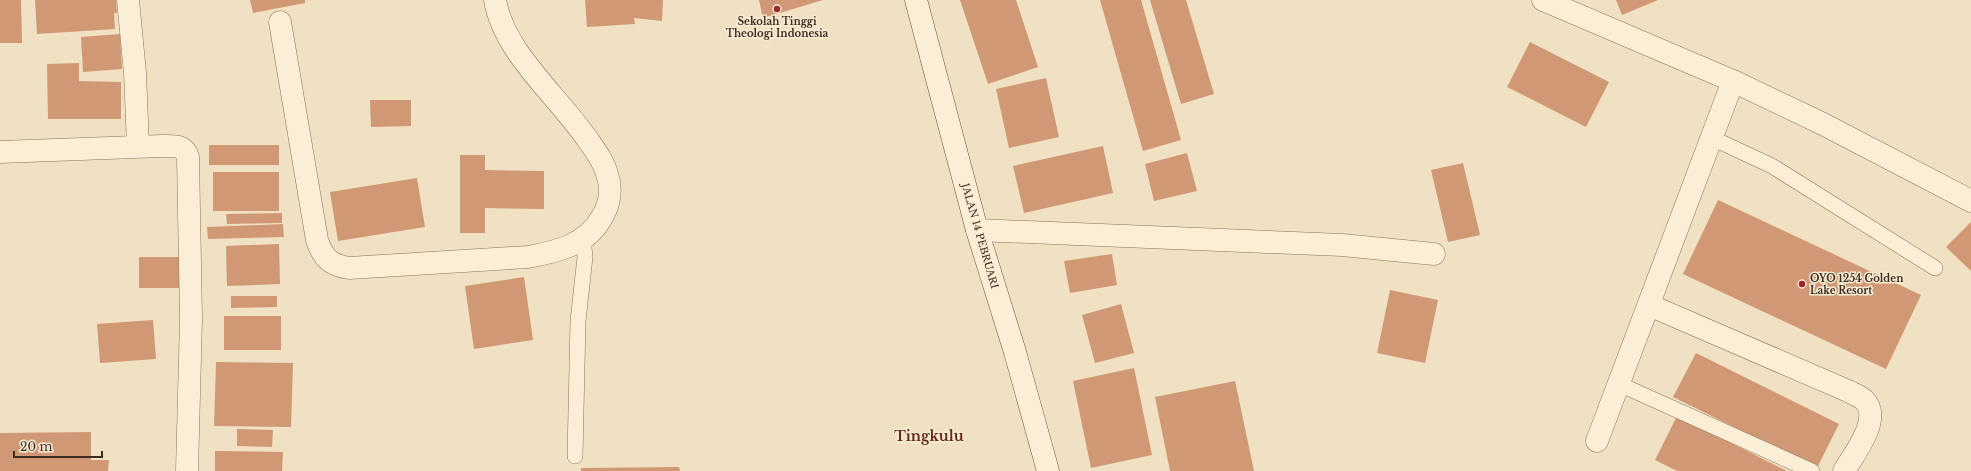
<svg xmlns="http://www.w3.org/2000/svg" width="1971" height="471" viewBox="0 0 1971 471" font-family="'Libre Baskerville',serif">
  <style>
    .building { fill: #d19876 }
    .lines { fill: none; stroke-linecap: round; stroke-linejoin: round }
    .lane-casing { stroke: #8c7258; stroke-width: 16 }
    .street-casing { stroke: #8c7258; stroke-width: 23 }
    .secondary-casing { stroke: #6d533b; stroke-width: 23 }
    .lane { stroke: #fbeed6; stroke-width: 15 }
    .street { stroke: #fbeed6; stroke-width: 22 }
    .secondary { stroke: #fbeed6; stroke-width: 22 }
    .poi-dot { fill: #9e252b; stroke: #f7ebd3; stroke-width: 1.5 }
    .labels { text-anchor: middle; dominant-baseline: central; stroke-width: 3; stroke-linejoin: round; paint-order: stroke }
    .poi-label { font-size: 10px; font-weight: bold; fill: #3b2a1d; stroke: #f7ebd3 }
    .street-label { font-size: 10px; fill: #3b2a1d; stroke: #f7ebd3 }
    .district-label { font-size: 14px; font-weight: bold; fill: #6a281a; stroke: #f7ebd3 }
  </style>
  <rect width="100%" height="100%" fill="#f0e1c2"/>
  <!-- building -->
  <g class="building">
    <polygon points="0,0 21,0 22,43 0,43"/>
    <polygon points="35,0 116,0 117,13 114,13 115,29 37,34"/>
    <polygon points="250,0 305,0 305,3 253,13"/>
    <polygon points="585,0 663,0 662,21 634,18 635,24 587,27"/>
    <polygon points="759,0 823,0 763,18"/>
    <polygon points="960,0 1016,0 1038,67 988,84"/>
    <polygon points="1100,0 1141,0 1181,140 1143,151"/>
    <polygon points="1150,0 1186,0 1214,94 1181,104"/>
    <polygon points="1616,0 1658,0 1622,15"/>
    <polygon points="120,34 122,69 83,72 81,37"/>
    <polygon points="1530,42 1609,82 1586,127 1507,87"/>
    <polygon points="79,63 79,81 121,82 121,119 48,119 47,64"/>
    <polygon points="1046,78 1059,137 1009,148 996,89"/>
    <polygon points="370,100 411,100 411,126 371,127"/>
    <rect x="209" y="145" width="70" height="20"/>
    <polygon points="1103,146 1113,193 1024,213 1013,166"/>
    <polygon points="1187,153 1197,191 1154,201 1145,164"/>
    <polygon points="460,155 485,155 485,170 544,171 544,209 485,208 485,233 460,233"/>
    <polygon points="1463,163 1480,235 1448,242 1431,170"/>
    <rect x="213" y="172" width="66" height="39"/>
    <polygon points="417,178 425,227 338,241 330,192"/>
    <polygon points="1718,200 1921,295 1886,369 1683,274"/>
    <polygon points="282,213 282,223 227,224 226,214"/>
    <polygon points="1971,222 1971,271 1946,247"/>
    <polygon points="283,224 284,237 208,239 207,227"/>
    <polygon points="279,244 280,284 227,286 226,246"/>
    <polygon points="1112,254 1117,285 1070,293 1064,261"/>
    <rect x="139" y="257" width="47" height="31"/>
    <polygon points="524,277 533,340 474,349 465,286"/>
    <polygon points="1390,290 1438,300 1425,363 1377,353"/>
    <polygon points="231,296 277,296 277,307 231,308"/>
    <polygon points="1121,304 1134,353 1095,363 1082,315"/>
    <rect x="224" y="316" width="57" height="34"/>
    <polygon points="153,320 156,359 100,363 97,324"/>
    <polygon points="1696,353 1839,424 1817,468 1673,397"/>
    <polygon points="216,362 293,363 291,427 214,426"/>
    <polygon points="1134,368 1152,455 1091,468 1073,381"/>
    <polygon points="1235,381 1254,471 1170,471 1155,397"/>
    <polygon points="1677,416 1787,471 1677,471 1655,460"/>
    <polygon points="237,429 273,430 272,447 237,446"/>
    <polygon points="91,432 91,460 109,460 108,471 0,471 0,433"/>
    <polygon points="215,451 283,452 282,471 215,471"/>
    <polygon points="679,467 680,471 581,471 581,468"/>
  </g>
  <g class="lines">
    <!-- lane casing -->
    <g class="lane-casing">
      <g id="lane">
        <polyline points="1712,138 1772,166 1935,268"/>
        <polyline points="1619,384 1812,471"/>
        <polyline points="575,456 578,321 585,257 583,238"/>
      </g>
    </g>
    <!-- street casing -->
    <g class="street-casing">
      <g id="street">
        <polyline points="128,0 135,73 138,146"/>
        <polyline points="1543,0 1733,81 1823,124 1971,201"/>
        <path d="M280 22 317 240C323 258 330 265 349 268L528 257C556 252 587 245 602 217 610 204 612 188 607 174 604 162 595 150 588 140 558 96 504 53 495 0"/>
        <path d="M0 152 162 146C173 146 184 144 188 157L191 318 187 471"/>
        <polyline points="977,230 1342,245 1434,254"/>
        <path d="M1649 305 1848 391C1853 394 1860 396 1864 400 1883 418 1854 454 1844 471"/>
        <polyline points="1597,441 1733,81"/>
      </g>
    </g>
    <!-- secondary casing -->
    <g class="secondary-casing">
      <polyline id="secondary" points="916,0 977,230 1015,352 1048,471"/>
    </g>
    <!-- lane -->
    <use href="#lane" class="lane"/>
    <!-- street -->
    <use href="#street" class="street"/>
    <!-- secondary -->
    <use href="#secondary" class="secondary"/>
  </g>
  <!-- markers -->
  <g class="poi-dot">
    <circle cx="777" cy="9" r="4"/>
    <circle cx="1802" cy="284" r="4"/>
  </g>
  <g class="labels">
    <!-- poi labels -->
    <g class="poi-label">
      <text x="777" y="21">Sekolah Tinggi<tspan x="777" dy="12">Theologi Indonesia</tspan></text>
      <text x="1810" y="278" text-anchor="start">OYO 1254 Golden<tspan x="1810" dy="12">Lake Resort</tspan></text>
    </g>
    <!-- street labels -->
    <g class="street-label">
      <text transform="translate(980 236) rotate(74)">JALAN 14 PEBRUARI</text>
    </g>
    <!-- district labels -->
    <g class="district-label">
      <text x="929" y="436">Tingkulu</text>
    </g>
  </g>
  <!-- scale -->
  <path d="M14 451v6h88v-6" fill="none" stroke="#3b2a1d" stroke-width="2"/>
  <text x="20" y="451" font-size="12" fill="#3b2a1d" stroke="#f7ebd3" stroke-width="3" paint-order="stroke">20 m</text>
</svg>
